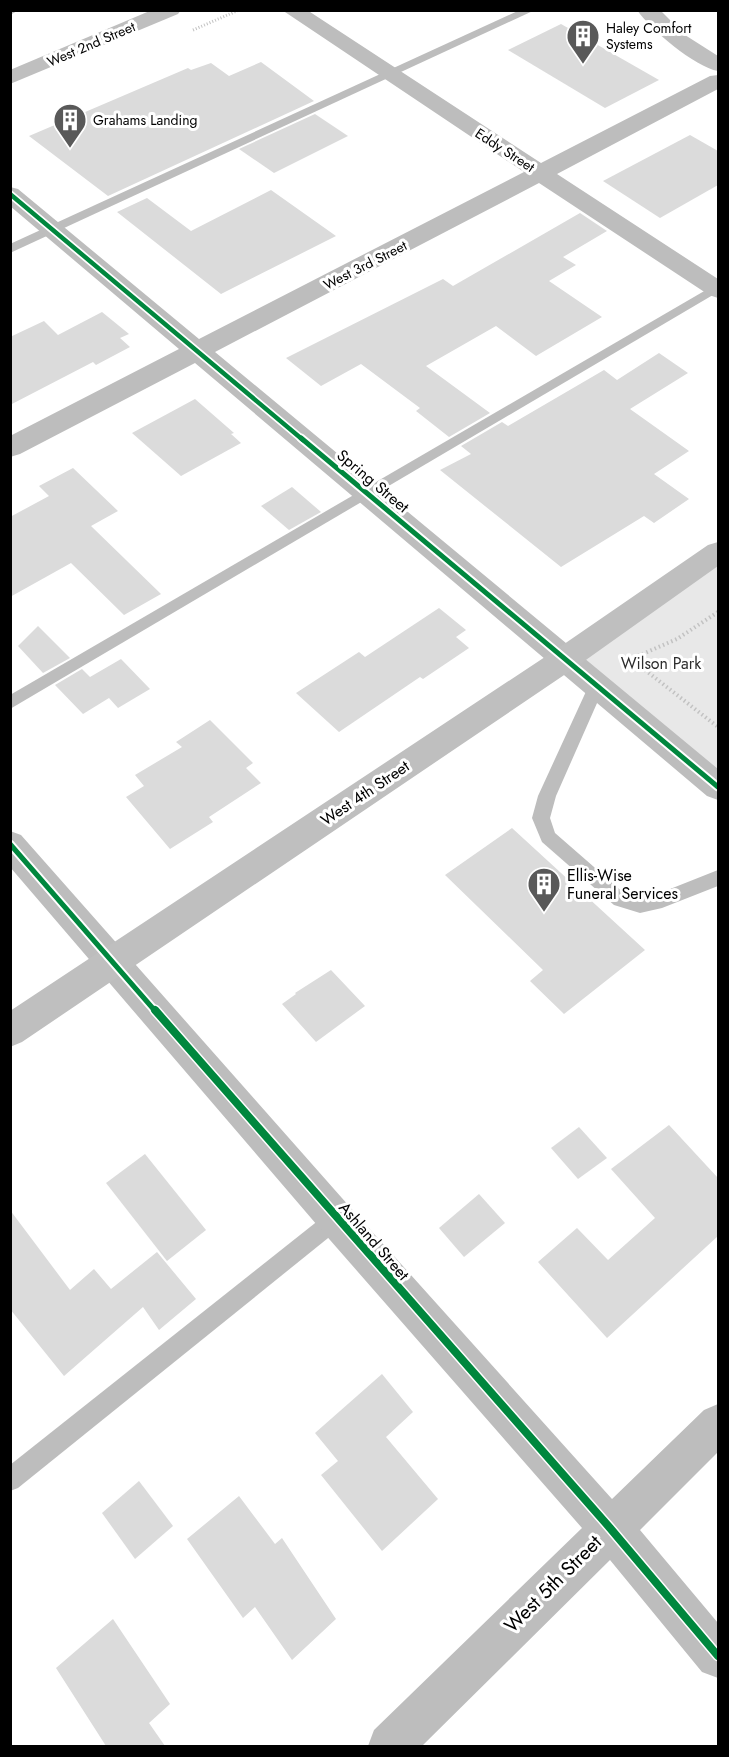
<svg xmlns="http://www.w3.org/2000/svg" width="729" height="1757" viewBox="0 0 729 1757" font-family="Jost,sans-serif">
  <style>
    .green { fill: #e8e8e8 }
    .building { fill: #dbdbdb }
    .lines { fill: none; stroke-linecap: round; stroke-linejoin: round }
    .path-far1 { stroke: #c2c2c2; stroke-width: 3; stroke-dasharray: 1 2; stroke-linecap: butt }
    .path { stroke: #c2c2c2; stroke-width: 4; stroke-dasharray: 1.5 3; stroke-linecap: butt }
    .lane { fill: #bdbdbd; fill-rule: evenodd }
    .street { fill: #bdbdbd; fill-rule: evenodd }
    .secondary { fill: #bfbfbf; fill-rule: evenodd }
    .cycleway-far2-casing { stroke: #fff; stroke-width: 8 }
    .cycleway-far1-casing { stroke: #fff; stroke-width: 9 }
    .cycleway-casing { stroke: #fff; stroke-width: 11 }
    .cycleway-far2 { stroke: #00873e; stroke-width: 4.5 }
    .cycleway-far1 { stroke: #00873e; stroke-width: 5 }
    .cycleway { stroke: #00873e; stroke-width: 8 }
    .labels { text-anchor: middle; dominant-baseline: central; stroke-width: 6; stroke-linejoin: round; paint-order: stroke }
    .far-poi-label { font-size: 14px; fill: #000; stroke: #fff; text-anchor: start }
    .far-street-label { font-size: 14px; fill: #000; stroke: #fff }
    .street-label { font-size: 16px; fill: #000; stroke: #fff }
    .park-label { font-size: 16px; fill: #2c2c2c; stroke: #fff }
    .poi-label { font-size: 16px; fill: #000; stroke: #fff; text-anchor: start }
    .near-street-label { font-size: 20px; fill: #000; stroke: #fff }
  </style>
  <rect width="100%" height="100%" fill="#fff"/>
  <!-- green -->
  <polygon class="green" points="718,552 718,787 565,659"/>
  <!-- building -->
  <g class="building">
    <polygon points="561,24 659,80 605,108 508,50"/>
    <polygon points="261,62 314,101 108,196 29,136 188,68 191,70 211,63 229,76"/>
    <polygon points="315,114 348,136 274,173 239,149"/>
    <polygon points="690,135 718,151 718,185 660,218 603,181"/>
    <polygon points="271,190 336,236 221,294 117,212 147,198 191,231"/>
    <polygon points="580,213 607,231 563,257 576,265 549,281 602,317 536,356 496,326 426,366 490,413 449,437 416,411 420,408 361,364 321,386 286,358 443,279 453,286"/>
    <polygon points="102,312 129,334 120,338 130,347 96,365 93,362 10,405 10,337 44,321 58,335"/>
    <polygon points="659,353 688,373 630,409 689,451 654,474 689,499 654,523 644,516 561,567 440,470 471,454 461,446 502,422 508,426 604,370 617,380"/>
    <polygon points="195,399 234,433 231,434 241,443 181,476 132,433"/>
    <polygon points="73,468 118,511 91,526 161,594 124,615 71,563 10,597 10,517 49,496 39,486"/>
    <polygon points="292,487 321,512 289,530 261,506"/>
    <polygon points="439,608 466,630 456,637 469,648 423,679 420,677 339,732 296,693 359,652 365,657"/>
    <polygon points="38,626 70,658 43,673 18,646"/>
    <polygon points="121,659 150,689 118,708 109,698 83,714 55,685 82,669 90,677"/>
    <polygon points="210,720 253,763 246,768 261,783 209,817 213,822 170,849 126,797 144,786 135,775 182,747 176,742"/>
    <polygon points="512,828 645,950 564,1014 530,981 543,970 445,875"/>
    <polygon points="331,970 365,1006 316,1042 282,1004 296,994 295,993"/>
    <polygon points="669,1125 718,1178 718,1236 607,1338 538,1262 577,1228 608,1260 655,1218 611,1169"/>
    <polygon points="579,1127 607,1158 578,1179 551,1148"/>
    <polygon points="145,1154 206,1230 167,1261 106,1183"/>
    <polygon points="479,1194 505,1223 464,1257 439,1228"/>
    <polygon points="10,1210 70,1290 94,1269 111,1289 157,1252 196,1299 159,1330 143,1307 64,1376 10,1309"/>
    <polygon points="382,1374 413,1412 386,1437 438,1499 382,1551 321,1475 338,1461 315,1433"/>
    <polygon points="139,1481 173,1526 135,1559 102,1513"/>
    <polygon points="239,1496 275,1544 282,1538 336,1619 292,1660 255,1607 243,1618 187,1539"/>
    <polygon points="113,1619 170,1704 149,1723 165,1746 106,1746 56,1668"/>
  </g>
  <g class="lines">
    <!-- path-far1 -->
    <polyline class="path-far1" points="193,30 239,10"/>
    <!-- path -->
    <polyline class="path" points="718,612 677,639 631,659 718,727"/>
    <!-- lane -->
    <g class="lane">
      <polygon points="10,10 19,10 10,15"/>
      <polygon points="520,10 535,10 10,253 10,244"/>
      <polygon points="718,283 718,292 10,709 10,695"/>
      <polygon points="597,679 603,681 605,685 556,796 550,818 555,833 625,894 640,897 660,893 718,870 718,886 662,908 640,913 614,905 542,842 532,818 538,796 589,685 591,681"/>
      <polygon points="336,1209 343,1212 346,1219 343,1226 18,1488 10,1491 10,1465 329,1212"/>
    </g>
    <!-- street -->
    <g class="street">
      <polygon points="282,10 307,10 541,163 710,76 718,75 718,89 557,174 718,279 718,298 709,295 539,183 215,352 718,769 718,800 707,796 195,363 20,454 10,457 10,436 179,349 10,206 10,187 18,189 199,339 524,172"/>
      <polygon points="10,831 21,835 349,1206 612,1499 704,1410 718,1404 718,1452 640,1530 718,1623 718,1678 702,1672 610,1560 422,1746 368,1746 374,1730 582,1528 323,1232 10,867"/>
    </g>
    <!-- secondary -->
    <g class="secondary">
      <polygon points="152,10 181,10 178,14 10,84 10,70"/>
      <path d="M637 10H660L685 35 718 56V71C695 67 651 30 637 10Z"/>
      <polygon points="718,542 718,566 576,667 22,1042 10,1047 10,1011 554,651 708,545"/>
    </g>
    <!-- cycleway-far2 casing -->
    <g class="cycleway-far2-casing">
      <polyline id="cycleway-far2" points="10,194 303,440"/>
    </g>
    <!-- cycleway-far1 casing -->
    <g class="cycleway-far1-casing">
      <g id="cycleway-far1">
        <polyline points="301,438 718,787"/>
        <polyline points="10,844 156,1012"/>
      </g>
    </g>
    <!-- cycleway casing -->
    <g class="cycleway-casing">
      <polyline id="cycleway" points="155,1010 610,1528 718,1656"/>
    </g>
    <!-- cycleway-far2 -->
    <use href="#cycleway-far2" class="cycleway-far2"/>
    <!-- cycleway-far1 -->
    <use href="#cycleway-far1" class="cycleway-far1"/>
    <!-- cycleway -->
    <use href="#cycleway" class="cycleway"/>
  </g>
  <!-- icons -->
  <defs>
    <g id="building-pin" transform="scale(1.725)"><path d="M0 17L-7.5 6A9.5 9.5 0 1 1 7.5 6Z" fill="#595959" stroke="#fff"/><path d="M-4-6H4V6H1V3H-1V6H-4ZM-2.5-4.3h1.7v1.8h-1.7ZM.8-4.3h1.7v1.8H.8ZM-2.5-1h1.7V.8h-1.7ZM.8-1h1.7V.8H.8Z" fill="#fff"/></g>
  </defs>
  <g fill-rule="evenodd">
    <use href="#building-pin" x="583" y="36"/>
    <use href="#building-pin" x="70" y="120"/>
    <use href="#building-pin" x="544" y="884"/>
  </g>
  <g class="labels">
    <!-- far-poi labels -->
    <g class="far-poi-label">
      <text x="606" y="28">Haley Comfort<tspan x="606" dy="16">Systems</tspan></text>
      <text x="93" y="120">Grahams Landing</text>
    </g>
    <!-- far-street labels -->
    <g class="far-street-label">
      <text transform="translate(91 44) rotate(-23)">West 2nd Street</text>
      <text transform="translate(505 150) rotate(33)">Eddy Street</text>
      <text transform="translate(365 265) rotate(-27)">West 3rd Street</text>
    </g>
    <!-- street labels -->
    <g class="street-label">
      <text transform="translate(373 481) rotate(40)">Spring Street</text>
      <text transform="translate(365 793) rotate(-34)">West 4th Street</text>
      <text transform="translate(374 1241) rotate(49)">Ashland Street</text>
    </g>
    <!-- park labels -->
    <g class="park-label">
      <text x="661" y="663">Wilson Park</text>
    </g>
    <!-- poi labels -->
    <g class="poi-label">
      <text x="567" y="875">Ellis-Wise<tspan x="567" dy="18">Funeral Services</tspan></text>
    </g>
    <!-- near-street labels -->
    <g class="near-street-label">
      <text transform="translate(553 1584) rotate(-45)">West 5th Street</text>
    </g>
  </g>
  <!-- border -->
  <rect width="729" height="1757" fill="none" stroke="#000000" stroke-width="24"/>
</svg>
